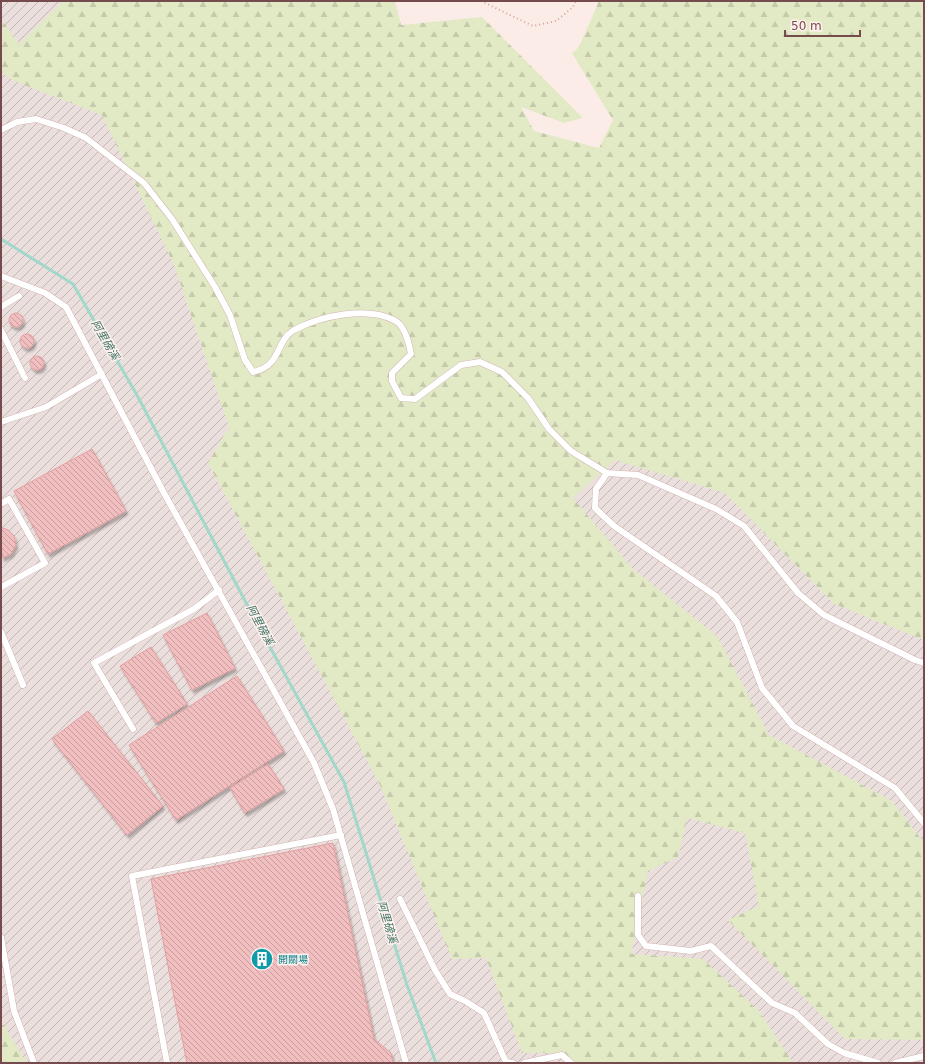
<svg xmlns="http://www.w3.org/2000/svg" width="925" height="1064" viewBox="0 0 925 1064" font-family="'DejaVu Sans','Noto Sans TC',sans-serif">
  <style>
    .industrial { fill: url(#industrial-furrows) }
    .forest { fill: url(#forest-firs) }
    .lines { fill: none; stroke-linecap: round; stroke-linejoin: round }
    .stream { stroke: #a2d8cb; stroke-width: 3 }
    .building { fill: url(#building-back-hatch); stroke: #e49fa0; filter: url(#shadow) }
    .service-casing { stroke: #d3b4b2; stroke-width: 7 }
    .path { stroke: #d7a2a2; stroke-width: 2; stroke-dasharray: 1 3; stroke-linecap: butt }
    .service { stroke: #fff; stroke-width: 6 }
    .labels { text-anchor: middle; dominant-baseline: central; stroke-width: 3; stroke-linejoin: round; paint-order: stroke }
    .culture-label { font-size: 10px; fill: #0d838f; stroke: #fff1ed; text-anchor: start }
    .water-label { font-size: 11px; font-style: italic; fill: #3c7467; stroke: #fff1ed }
  </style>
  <defs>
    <pattern id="industrial-furrows" width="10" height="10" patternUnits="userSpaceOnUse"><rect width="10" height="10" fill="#ebdfdd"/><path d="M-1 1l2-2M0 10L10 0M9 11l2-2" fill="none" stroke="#c3b7b5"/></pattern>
    <pattern id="forest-firs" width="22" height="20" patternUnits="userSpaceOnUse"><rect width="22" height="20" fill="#e2eac5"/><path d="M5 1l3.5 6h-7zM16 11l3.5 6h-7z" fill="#c5caab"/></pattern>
    <pattern id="building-back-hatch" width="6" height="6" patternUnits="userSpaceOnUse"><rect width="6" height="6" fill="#f1bfbf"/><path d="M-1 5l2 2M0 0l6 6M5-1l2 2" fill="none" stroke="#c89d9d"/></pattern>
    <filter id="shadow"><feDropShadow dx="2" dy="3.5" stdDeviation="1" flood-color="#0004"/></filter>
  </defs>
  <rect width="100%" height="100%" fill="#fcece7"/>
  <!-- industrial -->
  <polygon class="industrial" points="1,1 121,1 924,498 924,1063 1,1063"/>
  <!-- forest -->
  <g class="forest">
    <polygon points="63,1 395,1 401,25 482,17 583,118 564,123 521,107 534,131 599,148 613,120 572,53 579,47 599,1 924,1 924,640 834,604 725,493 615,460 573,498 633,569 717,636 769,735 892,801 924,843 924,1040 845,1039 728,920 759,906 745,833 687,818 678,857 648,871 631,954 703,959 759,1011 793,1063 574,1063 565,1053 522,1053 486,958 452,959 380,785 208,463 229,427 174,265 102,115 14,81 1,72 1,19 19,44"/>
    <polygon points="1,1021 27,1063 1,1063"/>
  </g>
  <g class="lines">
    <!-- stream -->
    <polyline class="stream" points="1,239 73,284 138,397 254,618 344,782 407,985 436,1063"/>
  </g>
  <!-- building -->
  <g class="building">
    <circle cx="16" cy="320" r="7"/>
    <circle cx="27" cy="341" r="7"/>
    <circle cx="37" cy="363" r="7"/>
    <polygon points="92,449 126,511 48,554 14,491"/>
    <polygon points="3,528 8,530 14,536 16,545 11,554 2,558 1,529"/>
    <polygon points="207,613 235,668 192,690 163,635"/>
    <polygon points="151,647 187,704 156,723 120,666"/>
    <polygon points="237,676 284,751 176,820 129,745"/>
    <polygon points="88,711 163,806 127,835 52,739"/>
    <polygon points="268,764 284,789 245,813 230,788"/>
    <polygon points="333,843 374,1039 391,1053 393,1063 187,1063 151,879"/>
  </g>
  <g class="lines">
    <!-- service casing -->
    <g class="service-casing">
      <g id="service">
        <path d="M1 130 17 122 36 119 64 128 86 138 144 183 172 219 215 287 230 315 245 360 253 372C282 366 275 341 294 330 320 316 366 306 394 320 405 325 409 343 411 354L392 373V381L401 398 415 399 461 365 480 362 502 372 528 398 549 429 571 451 607 473"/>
        <polyline points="1,276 45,293 66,307 164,493 314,763 333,809 406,1063"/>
        <polyline points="1,307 19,296"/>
        <polyline points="1,330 25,378"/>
        <polyline points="1,422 46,407 102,374"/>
        <polyline points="1,504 9,499 45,563 1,587"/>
        <polyline points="1,632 23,685"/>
        <polyline points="924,663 915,660 824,615 798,593 744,526 716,509 638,475 607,473 596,489 595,508 614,526 716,596 737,622 762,688 793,726 895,788 924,823"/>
        <polyline points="133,729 94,663 194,609 219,590"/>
        <polyline points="638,896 638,935 646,946 691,951 711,946 772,1003 795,1013 828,1044 844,1053 878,1063"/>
        <polyline points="400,899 435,970 450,994 465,1001 484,1013 506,1062 513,1063"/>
        <polyline points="1,937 14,1011 34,1063"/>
        <polyline points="167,1063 132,876 341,835"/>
        <polyline points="524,1063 562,1055 571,1063"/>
        <polyline points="895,1063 924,1056"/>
      </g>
    </g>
    <!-- path -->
    <polyline class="path" points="481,1 533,26 556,21 573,7 576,1"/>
    <!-- service -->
    <use href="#service" class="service"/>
  </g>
  <!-- icons -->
  <defs>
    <g id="building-disc" transform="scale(1.15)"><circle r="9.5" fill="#0f9aa8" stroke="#fff1ed"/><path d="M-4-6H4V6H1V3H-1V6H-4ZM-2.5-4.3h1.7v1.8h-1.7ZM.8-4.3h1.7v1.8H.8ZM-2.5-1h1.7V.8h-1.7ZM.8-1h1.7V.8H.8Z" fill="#fff"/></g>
  </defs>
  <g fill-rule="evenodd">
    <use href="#building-disc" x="262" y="959"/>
  </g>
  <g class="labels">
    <!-- culture labels -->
    <g class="culture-label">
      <text x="278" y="959">開關場</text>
    </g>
    <!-- water labels -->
    <g class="water-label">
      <text transform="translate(105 340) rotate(60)">阿里磅溪</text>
      <text transform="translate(260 625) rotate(62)">阿里磅溪</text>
      <text transform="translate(387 922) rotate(73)">阿里磅溪</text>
    </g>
  </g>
  <!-- border -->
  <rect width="925" height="1064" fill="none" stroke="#764b4d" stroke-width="4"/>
  <!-- scale -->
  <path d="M785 30v6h75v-6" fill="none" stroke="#764b4d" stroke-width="2"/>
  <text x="791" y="30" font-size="12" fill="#764b4d" stroke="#fff1ed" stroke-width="3" paint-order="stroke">50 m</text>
</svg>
